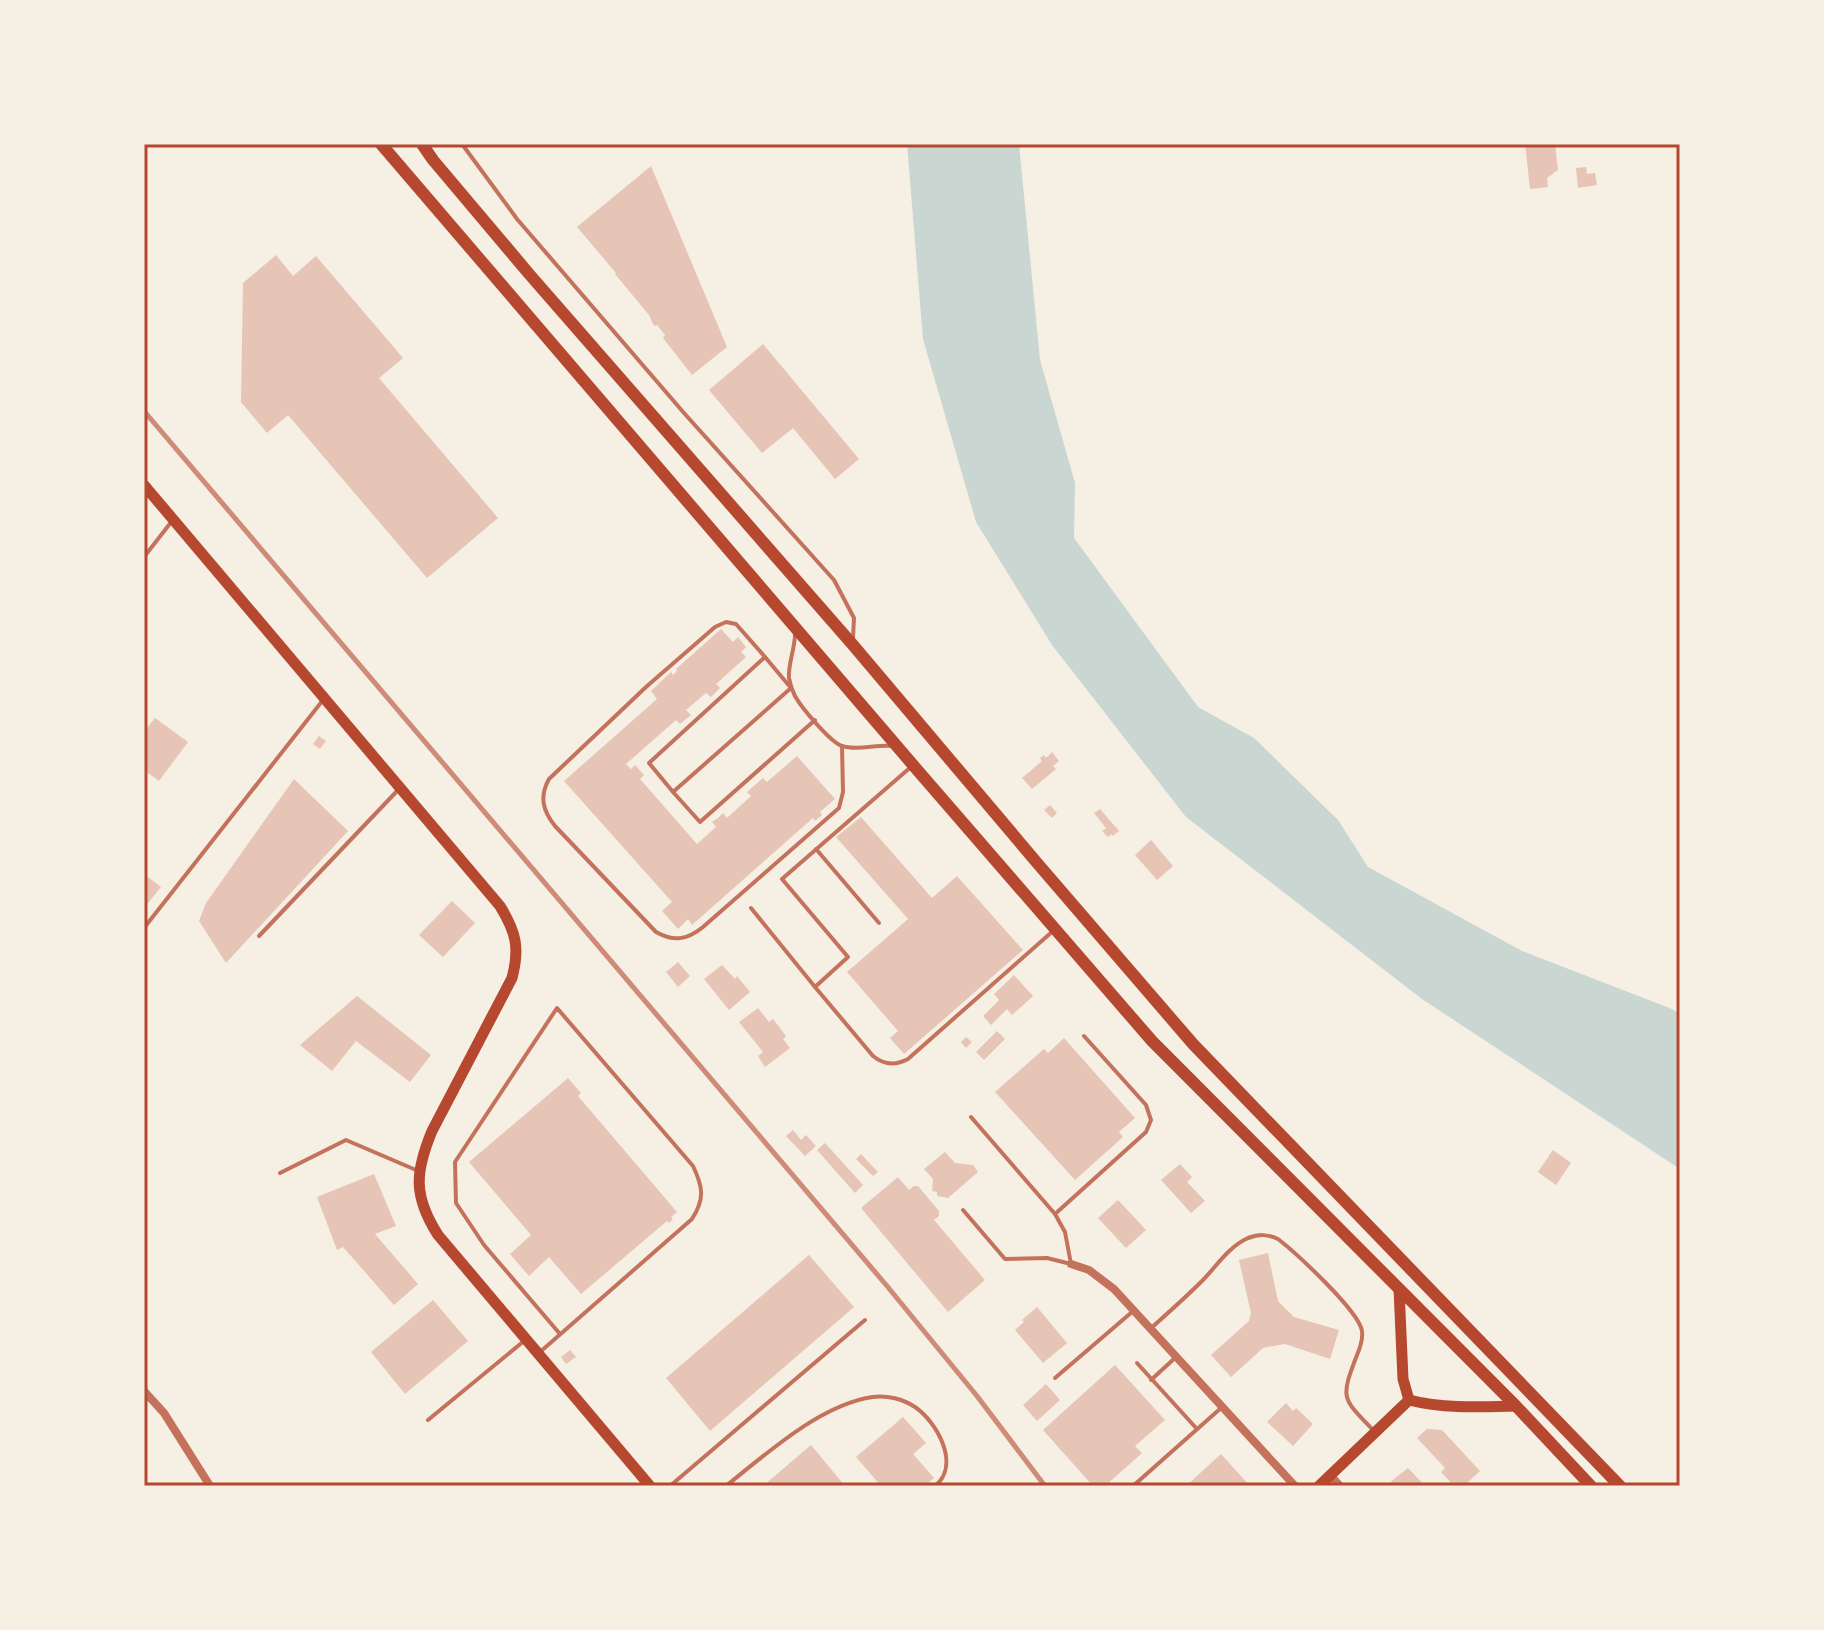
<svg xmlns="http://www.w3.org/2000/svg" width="1824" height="1630" viewBox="0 0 1824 1630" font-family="'Public Sans',sans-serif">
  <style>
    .water { fill: #c9d6d2 }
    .building { fill: #e6c5b7 }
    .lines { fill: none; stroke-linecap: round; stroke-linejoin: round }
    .service { stroke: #c5725c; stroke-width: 4 }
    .minor { stroke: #c5725c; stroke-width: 8 }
    .secondary { stroke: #b5482f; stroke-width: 11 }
    .primary { stroke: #b5482f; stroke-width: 12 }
    .rail { stroke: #cf8b77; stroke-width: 5 }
    .neatline { fill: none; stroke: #b5482f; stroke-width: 3 }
  </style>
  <rect width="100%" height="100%" fill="#f6efe4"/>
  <!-- water -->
  <polygon class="water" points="907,144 1019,144 1040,360 1075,483 1074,538 1198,707 1254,738 1338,820 1368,867 1522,951 1672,1009 1680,1014 1680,1169 1422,999 1186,817 1052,645 976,522 923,339"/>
  <!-- building -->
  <g class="building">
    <polygon points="1525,144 1555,144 1558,170 1547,178 1548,187 1530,189"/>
    <polygon points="651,166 727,347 692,375 663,338 665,335 657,325 654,326 649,315 615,274 616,273 577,227"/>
    <polygon points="1586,167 1587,174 1595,173 1597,185 1578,188 1576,168"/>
    <polygon points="276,255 293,276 316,256 403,358 379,378 498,518 427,578 288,415 267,433 241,402 243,283"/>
    <polygon points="763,344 859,459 835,479 793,428 762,453 709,390"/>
    <polygon points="721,629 733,642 738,637 746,647 741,652 746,657 716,684 720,688 711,697 706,693 686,710 691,715 680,724 676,720 626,764 631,769 635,765 644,775 640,779 697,844 716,827 712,822 718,818 723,813 727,818 751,796 747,792 763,778 767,782 797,756 835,799 820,812 822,815 815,821 813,818 692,925 688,919 678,929 662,911 672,902 564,781 657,699 651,691 671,672 673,675 677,671 676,669"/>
    <polygon points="155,718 188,742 159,781 144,770 144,732"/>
    <polygon points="319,736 326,741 320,749 313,744"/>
    <polygon points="1052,752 1059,761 1053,766 1056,769 1032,789 1022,778 1042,761 1040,758 1044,755 1046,758"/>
    <polygon points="294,779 348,831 226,963 199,921 206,903"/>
    <polygon points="1050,805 1057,813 1052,818 1044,810"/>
    <polygon points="1100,809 1119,831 1113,836 1111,834 1108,837 1102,831 1106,828 1094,813"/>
    <polygon points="861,817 932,898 957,876 1023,950 904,1054 890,1038 898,1031 847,972 908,919 836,837"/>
    <polygon points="1151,840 1173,866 1157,880 1135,855"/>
    <polygon points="144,874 161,887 144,908"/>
    <polygon points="452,901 475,923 443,957 419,935"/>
    <polygon points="678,962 690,976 678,987 666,972"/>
    <polygon points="722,965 735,979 737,976 750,992 729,1010 704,979"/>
    <polygon points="1014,975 1033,996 1012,1015 1007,1009 991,1025 983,1016 999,1000 994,994"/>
    <polygon points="357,996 431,1055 410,1082 356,1041 332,1071 300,1045"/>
    <polygon points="758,1008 769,1022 773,1019 786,1036 783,1039 790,1048 765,1067 758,1056 763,1052 739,1022"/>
    <polygon points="997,1031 1005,1039 984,1060 976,1052"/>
    <polygon points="966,1037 972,1042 966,1048 961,1042"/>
    <polygon points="1064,1038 1135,1118 1119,1132 1123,1137 1075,1180 995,1092 1044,1049 1048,1053"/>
    <polygon points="568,1078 581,1093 578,1096 677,1212 671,1217 673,1219 669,1223 667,1221 581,1294 549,1257 529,1276 510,1254 531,1235 469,1162"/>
    <polygon points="793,1130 801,1140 806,1135 816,1146 805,1156 786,1136"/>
    <polygon points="825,1143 863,1185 855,1193 817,1150"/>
    <polygon points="1553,1150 1571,1163 1556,1185 1538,1172"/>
    <polygon points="945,1152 955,1163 973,1165 978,1172 948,1198 937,1196 937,1192 932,1191 933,1179 924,1169"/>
    <polygon points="861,1154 878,1172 873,1176 856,1159"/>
    <polygon points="1180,1164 1192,1177 1187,1182 1205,1201 1191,1213 1161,1180"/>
    <polygon points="374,1174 396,1226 375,1234 418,1284 394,1305 343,1247 337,1250 317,1197"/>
    <polygon points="898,1177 909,1190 914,1186 918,1186 939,1211 939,1216 934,1220 985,1280 948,1312 861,1208"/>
    <polygon points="1118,1200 1146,1230 1126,1248 1098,1218"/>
    <polygon points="1268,1253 1278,1301 1294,1317 1339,1330 1330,1359 1285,1344 1263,1348 1231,1377 1211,1355 1249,1321 1251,1313 1239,1260"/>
    <polygon points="809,1255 854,1307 710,1431 666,1378"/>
    <polygon points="433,1300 468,1341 405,1394 371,1352"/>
    <polygon points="1037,1307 1067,1343 1043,1363 1015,1330 1024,1322 1022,1320"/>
    <polygon points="570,1350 576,1357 566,1364 561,1357"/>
    <polygon points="1115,1365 1165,1420 1135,1446 1142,1453 1105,1486 1093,1486 1043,1430"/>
    <polygon points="1046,1384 1060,1400 1037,1421 1023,1405"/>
    <polygon points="1286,1403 1293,1411 1296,1408 1313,1424 1293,1446 1267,1422"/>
    <polygon points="903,1417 926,1443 913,1454 934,1478 925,1486 881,1486 856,1457"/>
    <polygon points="1427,1429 1442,1430 1480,1471 1464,1486 1454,1486 1441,1472 1445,1468 1417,1438"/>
    <polygon points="811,1445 845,1486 763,1486"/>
    <polygon points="1221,1454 1250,1486 1186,1486"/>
    <polygon points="1408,1468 1425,1486 1387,1486 1394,1479"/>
  </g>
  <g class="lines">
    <!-- service -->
    <g class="service">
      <polyline points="462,144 517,219 684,413 834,580 854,618 853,638"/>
      <polyline points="144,557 172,521"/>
      <path d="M795 634C795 649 788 663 789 678 790 684 792 690 795 696 801 707 830 742 842 746 857 751 877 744 893 746"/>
      <path d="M765 657 736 624 726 622 715 627 646 687 549 779C539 797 543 811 555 826L656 932C674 942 687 940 703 927L839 808 843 792 842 746"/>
      <polyline points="673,792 649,763 765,657 791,688 673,792 700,822 815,720"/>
      <polyline points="816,849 879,923"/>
      <polyline points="751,908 815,987 848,957 782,879 912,766"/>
      <polyline points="144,928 323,700"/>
      <polyline points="259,936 398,790"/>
      <path d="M815 987 873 1056C884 1065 895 1066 908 1059L1053 931"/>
      <polyline points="971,1117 1055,1214"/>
      <polyline points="280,1173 346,1140 416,1170"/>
      <polyline points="963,1210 1005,1259 1047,1258 1071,1264 1065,1232 1055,1214 1146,1132 1151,1120 1146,1105 1084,1036"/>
      <path d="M1150 1329C1168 1313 1185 1298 1202 1281 1216 1267 1228 1247 1248 1238 1259 1234 1267 1234 1278 1239 1296 1253 1359 1311 1362 1331 1363 1339 1360 1348 1357 1355 1340 1399 1342 1398 1373 1430"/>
      <path d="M540 1352 692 1219C705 1199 703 1187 693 1166L557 1008 455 1162 456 1203 484 1245 560 1334"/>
      <polyline points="1137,1363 1197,1429"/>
      <polyline points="1055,1378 1132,1312"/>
      <polyline points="1151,1380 1176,1357"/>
      <polyline points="428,1420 524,1341"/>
      <polyline points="670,1486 865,1320"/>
      <path d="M726 1486C766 1454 821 1404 873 1397 887 1395 903 1399 915 1407 937 1422 961 1465 935 1486"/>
      <polyline points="1133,1486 1221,1408"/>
    </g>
    <!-- minor -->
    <g class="minor">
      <polyline points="1071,1264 1089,1270 1114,1289 1295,1486"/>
      <polyline points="144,1391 164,1413 210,1486"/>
      <polyline points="1330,1475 1340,1486"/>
    </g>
    <!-- secondary -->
    <g class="secondary">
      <path d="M144 485 500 906C516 932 520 948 512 978L432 1131C415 1172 413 1196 438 1235L650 1486"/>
      <polyline points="1399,1289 1403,1379 1409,1400"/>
      <path d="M1409 1400C1444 1409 1480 1407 1516 1406"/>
      <polyline points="1319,1486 1409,1400"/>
    </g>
    <!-- primary -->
    <g class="primary">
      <polyline points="381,144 913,765 1152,1041 1516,1406 1591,1486"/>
      <polyline points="422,144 433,160 530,275 853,645 1038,864 1193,1044 1620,1486"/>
    </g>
    <!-- rail -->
    <polyline class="rail" points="144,411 887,1286 977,1396 1045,1486"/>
  </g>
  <!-- border -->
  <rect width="1824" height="1630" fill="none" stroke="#f6efe4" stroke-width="292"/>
  <rect x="146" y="146" width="1532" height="1338" class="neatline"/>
</svg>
